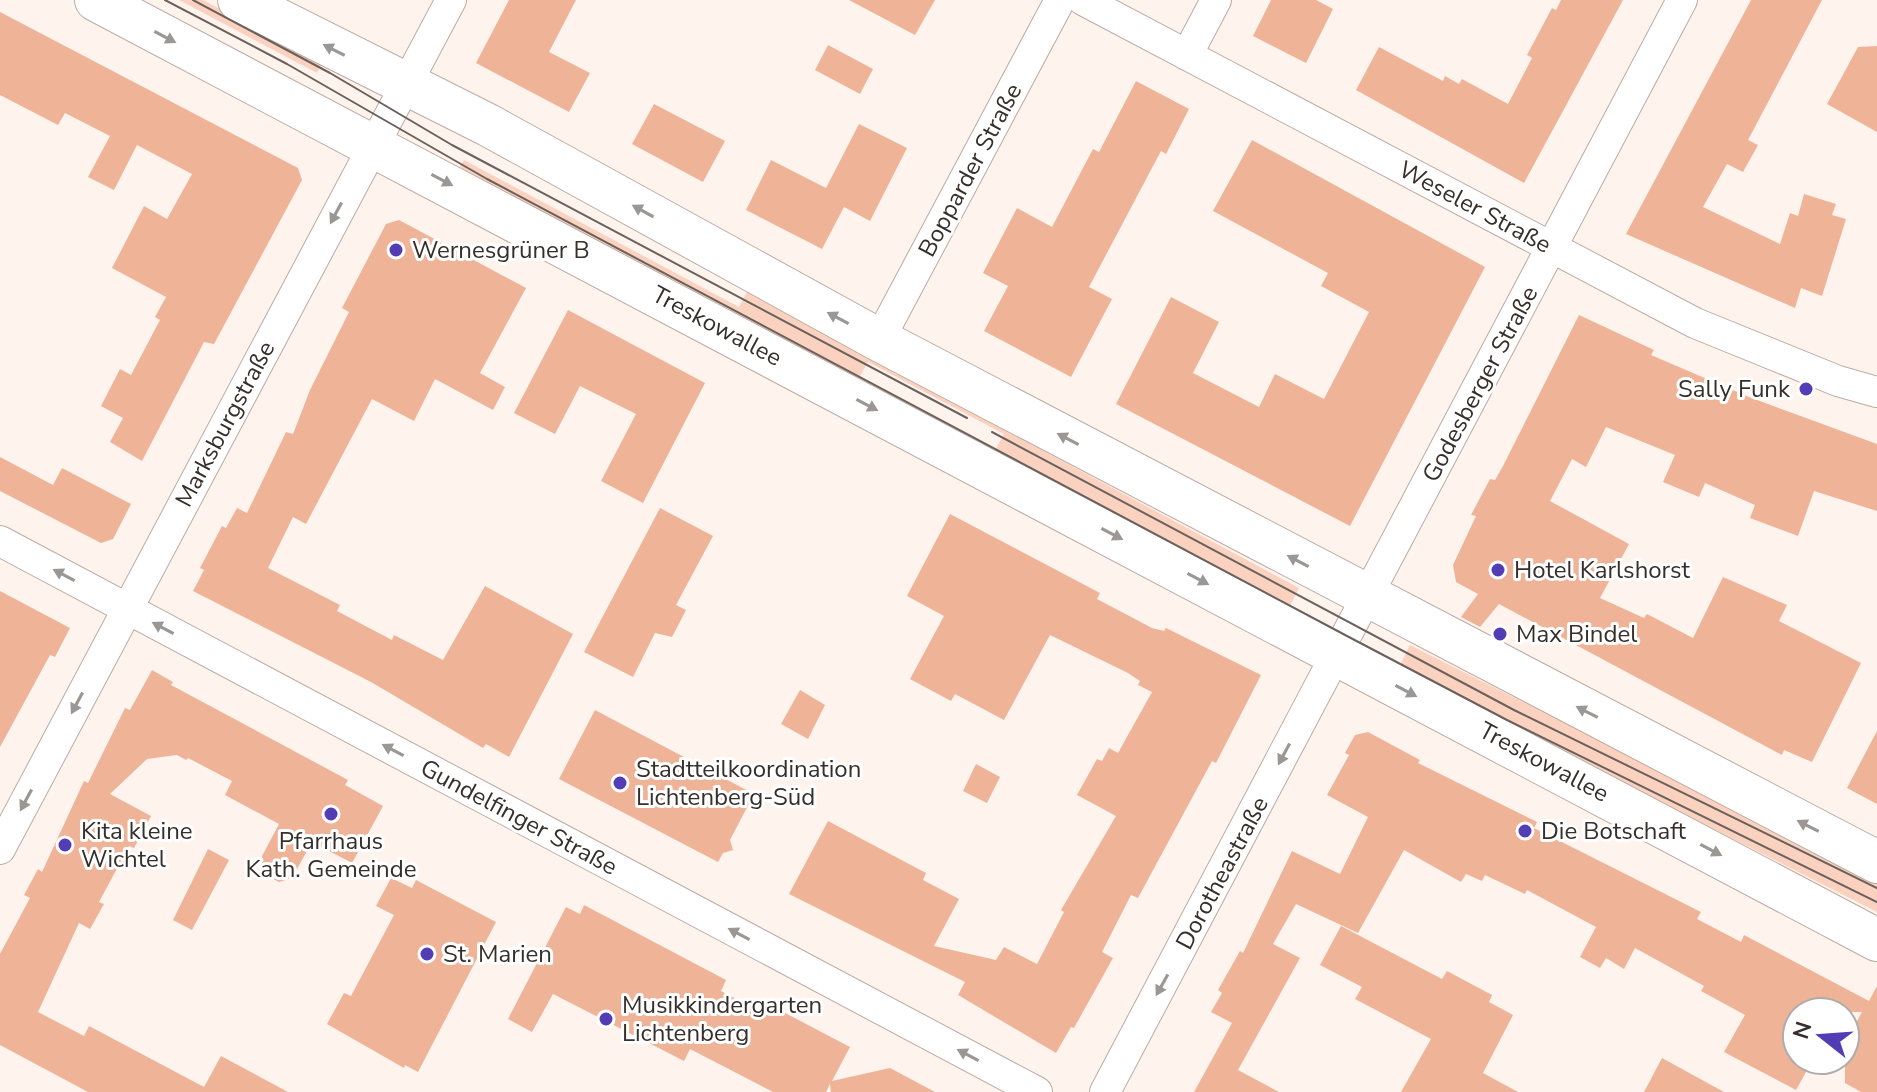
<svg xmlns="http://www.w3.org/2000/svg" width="1877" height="1092" viewBox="0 0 1877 1092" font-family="'Nunito Sans',sans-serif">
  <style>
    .green { fill: #fbd2bf }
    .building { fill: #efb498 }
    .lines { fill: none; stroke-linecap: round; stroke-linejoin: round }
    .street-casing { stroke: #bdaba2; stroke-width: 32 }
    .secondary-casing { stroke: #bdaba2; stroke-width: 44 }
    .street { stroke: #fff; stroke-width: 30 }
    .secondary { stroke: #fff; stroke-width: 42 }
    .tram { stroke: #6a615d; stroke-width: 2 }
    .oneway { fill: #9a9795 }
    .poi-dot { fill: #533db5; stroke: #fff; stroke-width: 3 }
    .labels { text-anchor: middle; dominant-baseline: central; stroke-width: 6; stroke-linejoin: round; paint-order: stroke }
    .street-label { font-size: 24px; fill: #362f2b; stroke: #fff }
    .poi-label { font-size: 24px; fill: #362f2b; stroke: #fff; text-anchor: start }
  </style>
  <rect width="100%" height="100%" fill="#fff3ee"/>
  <!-- green -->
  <g class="green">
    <polygon points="179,0 203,0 322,63 317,73"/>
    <polygon points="464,160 739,307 747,292 1299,588 1287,612 993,454 1004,434 868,362 860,376 874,384 871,389 459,168"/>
    <polygon points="1410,645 1877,881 1877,912 1398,669"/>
  </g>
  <!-- building -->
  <g class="building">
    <polygon points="509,0 576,0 549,52 590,73 569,112 476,63"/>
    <polygon points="849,0 935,0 915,35"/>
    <polygon points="1271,0 1316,0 1333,9 1306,63 1253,36"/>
    <polygon points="1561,0 1623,0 1524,183 1356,90 1379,47 1443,81 1445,76 1459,84 1462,79 1508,104 1532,58 1527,55 1552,8 1556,10"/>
    <polygon points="1751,0 1822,0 1748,140 1758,145 1743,172 1727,164 1703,207 1780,244 1790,213 1798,216 1804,194 1836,204 1832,215 1846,219 1822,296 1801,288 1795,308 1626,234"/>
    <polygon points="0,12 298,168 302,180 214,344 204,342 142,461 110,442 123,418 101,406 120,369 131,375 160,320 155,317 166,297 112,268 144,206 167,219 192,174 137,145 114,190 88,177 110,136 65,113 58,125 0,95"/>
    <polygon points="828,45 873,69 860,94 815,70"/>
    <polygon points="1877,46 1877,132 1827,104 1858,47"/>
    <polygon points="1136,81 1189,109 1166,154 1161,151 1089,287 1112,299 1071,377 984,331 1008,286 983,273 1017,208 1052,227 1093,149 1099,152"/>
    <polygon points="654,104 725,141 703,182 632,144"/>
    <polygon points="859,124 907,148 870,221 844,207 822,249 746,210 771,160 826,188"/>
    <polygon points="1252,140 1485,267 1350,526 1116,404 1171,297 1219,322 1193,373 1259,407 1275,374 1324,399 1369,312 1321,286 1328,273 1213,211"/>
    <polygon points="399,220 526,288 480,373 505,387 493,410 435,379 414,421 372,399 306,524 293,517 268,568 340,605 337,611 392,640 394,635 443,660 485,586 573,634 509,757 486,744 483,748 371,682 193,591 204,570 200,568 222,526 226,528 237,508 247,513 286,432 293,434 310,390 349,312 342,308 386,224"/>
    <polygon points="568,310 705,383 643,503 601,481 636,414 580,386 555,434 514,413"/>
    <polygon points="1579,315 1654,350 1651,355 1749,397 1877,444 1877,511 1814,491 1798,536 1750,518 1755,505 1705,483 1699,497 1663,482 1675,455 1606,427 1586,467 1572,459 1550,501 1629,544 1600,598 1644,618 1647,614 1693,638 1723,577 1787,605 1779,621 1861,663 1812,762 1784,750 1782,755 1499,604 1480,627 1461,617 1478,594 1456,582 1453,565 1476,516 1471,515 1490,479 1495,480 1503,466"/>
    <polygon points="0,457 53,485 62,468 131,504 113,539 101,543 0,491"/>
    <polygon points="660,508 713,536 676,605 686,610 672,637 655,633 633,677 584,652"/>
    <polygon points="950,514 1100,593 1097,599 1152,628 1164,631 1166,628 1261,675 1216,763 1212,761 1138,898 1131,895 1102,952 1113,958 1074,1028 1071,1027 1056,1053 958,995 965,982 789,894 828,821 926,873 923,880 959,899 934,946 996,960 1004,947 1037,964 1064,912 1061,910 1116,816 1077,795 1097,759 1102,761 1109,748 1118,753 1152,692 1138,685 1140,681 1128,673 1050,635 1004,720 955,694 951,701 910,679 944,616 907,596"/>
    <polygon points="0,591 70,628 55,657 50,655 0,747"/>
    <polygon points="152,670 173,682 171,685 348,780 345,785 383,806 352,863 312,842 292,878 279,882 264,874 261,858 279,824 225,795 232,781 188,758 186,760 177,755 147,759 110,794 151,816 134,848 129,846 99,902 104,904 90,929 79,923 38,1012 84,1036 89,1026 204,1087 221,1056 288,1092 88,1092 0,1045 0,954 30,898 24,895 38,869 42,872 84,781 88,783 125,708 130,710"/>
    <polygon points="800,690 825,705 808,739 781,724"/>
    <polygon points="595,710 754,794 730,840 733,850 723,853 718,862 559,779"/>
    <polygon points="1877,731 1877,804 1847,788"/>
    <polygon points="1368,732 1420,760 1418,763 1537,822 1534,828 1701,912 1697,919 1741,942 1744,935 1869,1001 1877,986 1877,1092 1861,1092 1845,1083 1845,1043 1862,1012 1797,1012 1797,1060 1811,1063 1796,1090 1724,1052 1745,1015 1701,991 1704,986 1635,948 1624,969 1606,958 1600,968 1580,957 1596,927 1527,890 1525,894 1485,875 1482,881 1466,874 1461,882 1404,850 1358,933 1296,904 1273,944 1300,958 1238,1070 1279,1092 1194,1092 1232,1023 1211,1012 1222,993 1218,990 1240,951 1243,953 1292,851 1340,874 1368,817 1327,795 1349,755 1345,753 1355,735"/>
    <polygon points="976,764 1000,777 987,803 963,791"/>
    <polygon points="208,849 229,860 192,930 173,920"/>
    <polygon points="391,878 412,888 416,880 496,922 418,1072 405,1065 404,1068 327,1024 344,993 351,996 394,915 376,906"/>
    <polygon points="584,905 726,980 721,991 763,1013 768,1004 850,1047 832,1081 890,1068 935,1092 831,1092 830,1084 826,1092 773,1092 690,1049 684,1061 553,994 532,1032 508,1019 566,907 580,914"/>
    <polygon points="1341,926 1442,979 1447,971 1492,995 1489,1002 1513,1015 1483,1073 1518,1092 1401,1092 1431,1039 1355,999 1362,987 1320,965"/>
    <polygon points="1662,1058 1724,1092 1644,1092"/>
  </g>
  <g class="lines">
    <!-- street casing -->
    <g class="street-casing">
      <g id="street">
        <polyline points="1083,0 1695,323 1838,381 1877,392"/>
        <polyline points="1187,55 1216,0"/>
        <polyline points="879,340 1060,0"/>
        <polyline points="0,541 1037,1092"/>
        <polyline points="0,849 451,0"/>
        <polyline points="1105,1092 1682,0"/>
      </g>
    </g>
    <!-- secondary casing -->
    <g class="secondary-casing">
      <g id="secondary">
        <polyline points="96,0 1877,940"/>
        <polyline points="239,0 488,125 879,340 1877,862"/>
      </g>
    </g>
    <!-- street -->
    <use href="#street" class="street"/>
    <!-- secondary -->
    <use href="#secondary" class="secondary"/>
    <!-- tram -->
    <g class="tram">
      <polyline points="165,0 287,64 487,179 1347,636 1507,720 1877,902"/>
      <polyline points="193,0 330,73 452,145 967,418"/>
      <polyline points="992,432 1514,710 1877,888"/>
    </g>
  </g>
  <!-- one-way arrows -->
  <defs><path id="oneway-solid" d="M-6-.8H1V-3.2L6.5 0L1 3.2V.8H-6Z" transform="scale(2)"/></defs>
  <g class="oneway">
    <use href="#oneway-solid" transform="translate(165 37) rotate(28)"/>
    <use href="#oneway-solid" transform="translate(334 50) rotate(-153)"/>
    <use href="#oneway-solid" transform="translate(442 180) rotate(28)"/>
    <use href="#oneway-solid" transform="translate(643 211) rotate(-151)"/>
    <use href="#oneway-solid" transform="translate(336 213) rotate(118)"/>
    <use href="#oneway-solid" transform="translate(838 318) rotate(-152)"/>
    <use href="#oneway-solid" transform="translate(867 405) rotate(28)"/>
    <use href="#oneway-solid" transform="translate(1068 439) rotate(-152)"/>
    <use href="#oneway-solid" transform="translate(1112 534) rotate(28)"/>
    <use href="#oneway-solid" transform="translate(1298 561) rotate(-152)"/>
    <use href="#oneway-solid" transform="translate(64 575) rotate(-152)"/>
    <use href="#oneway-solid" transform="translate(1198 579) rotate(28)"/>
    <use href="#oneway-solid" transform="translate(163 628) rotate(-152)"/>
    <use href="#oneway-solid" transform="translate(1406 691) rotate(28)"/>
    <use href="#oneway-solid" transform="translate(77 703) rotate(118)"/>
    <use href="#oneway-solid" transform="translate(1587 712) rotate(-153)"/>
    <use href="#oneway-solid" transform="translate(393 750) rotate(-152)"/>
    <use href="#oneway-solid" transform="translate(1284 754) rotate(118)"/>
    <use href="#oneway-solid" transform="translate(26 800) rotate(118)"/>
    <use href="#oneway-solid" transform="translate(1808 826) rotate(-153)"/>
    <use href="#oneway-solid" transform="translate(1711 850) rotate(28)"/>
    <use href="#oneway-solid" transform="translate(739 934) rotate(-152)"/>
    <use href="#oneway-solid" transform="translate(1162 985) rotate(119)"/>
    <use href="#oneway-solid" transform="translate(968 1055) rotate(-152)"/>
  </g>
  <!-- markers -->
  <g class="poi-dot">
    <circle cx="396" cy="250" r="8"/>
    <circle cx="1806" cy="389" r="8"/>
    <circle cx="1498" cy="570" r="8"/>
    <circle cx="1500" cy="634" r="8"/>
    <circle cx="620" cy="783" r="8"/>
    <circle cx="331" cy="814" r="8"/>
    <circle cx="1525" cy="831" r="8"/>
    <circle cx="65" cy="845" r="8"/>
    <circle cx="427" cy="954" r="8"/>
    <circle cx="606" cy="1019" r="8"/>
  </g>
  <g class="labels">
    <!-- street labels -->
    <g class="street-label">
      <text transform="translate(970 170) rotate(-62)">Bopparder Straße</text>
      <text transform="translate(1475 207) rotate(28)">Weseler Straße</text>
      <text transform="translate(717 326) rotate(28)">Treskowallee</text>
      <text transform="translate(1480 384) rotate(-62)">Godesberger Straße</text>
      <text transform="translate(225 424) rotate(-62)">Marksburgstraße</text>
      <text transform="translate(1544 762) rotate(28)">Treskowallee</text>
      <text transform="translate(519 817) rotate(28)">Gundelfinger Straße</text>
      <text transform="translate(1222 873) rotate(-62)">Dorotheastraße</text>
    </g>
    <!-- poi labels -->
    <g class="poi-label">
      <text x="412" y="250">Wernesgrüner B</text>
      <text x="1790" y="389" text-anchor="end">Sally Funk</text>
      <text x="1514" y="570">Hotel Karlshorst</text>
      <text x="1516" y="634">Max Bindel</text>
      <text x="636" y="769">Stadtteilkoordination<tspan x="636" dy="28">Lichtenberg-Süd</tspan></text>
      <text x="81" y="831">Kita kleine<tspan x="81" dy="28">Wichtel</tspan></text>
      <text x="1541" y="831">Die Botschaft</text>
      <text x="331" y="841" text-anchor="middle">Pfarrhaus<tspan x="331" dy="28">Kath. Gemeinde</tspan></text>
      <text x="443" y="954">St. Marien</text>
      <text x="622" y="1005">Musikkindergarten<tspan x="622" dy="28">Lichtenberg</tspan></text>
    </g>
  </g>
  <!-- north arrow -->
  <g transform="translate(1821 1036) rotate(287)"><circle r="38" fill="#ffffff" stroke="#afacaa" stroke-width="2"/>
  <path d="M0-6L14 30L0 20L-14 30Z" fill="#533db5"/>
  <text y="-12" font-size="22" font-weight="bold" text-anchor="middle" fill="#362f2b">N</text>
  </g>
</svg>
